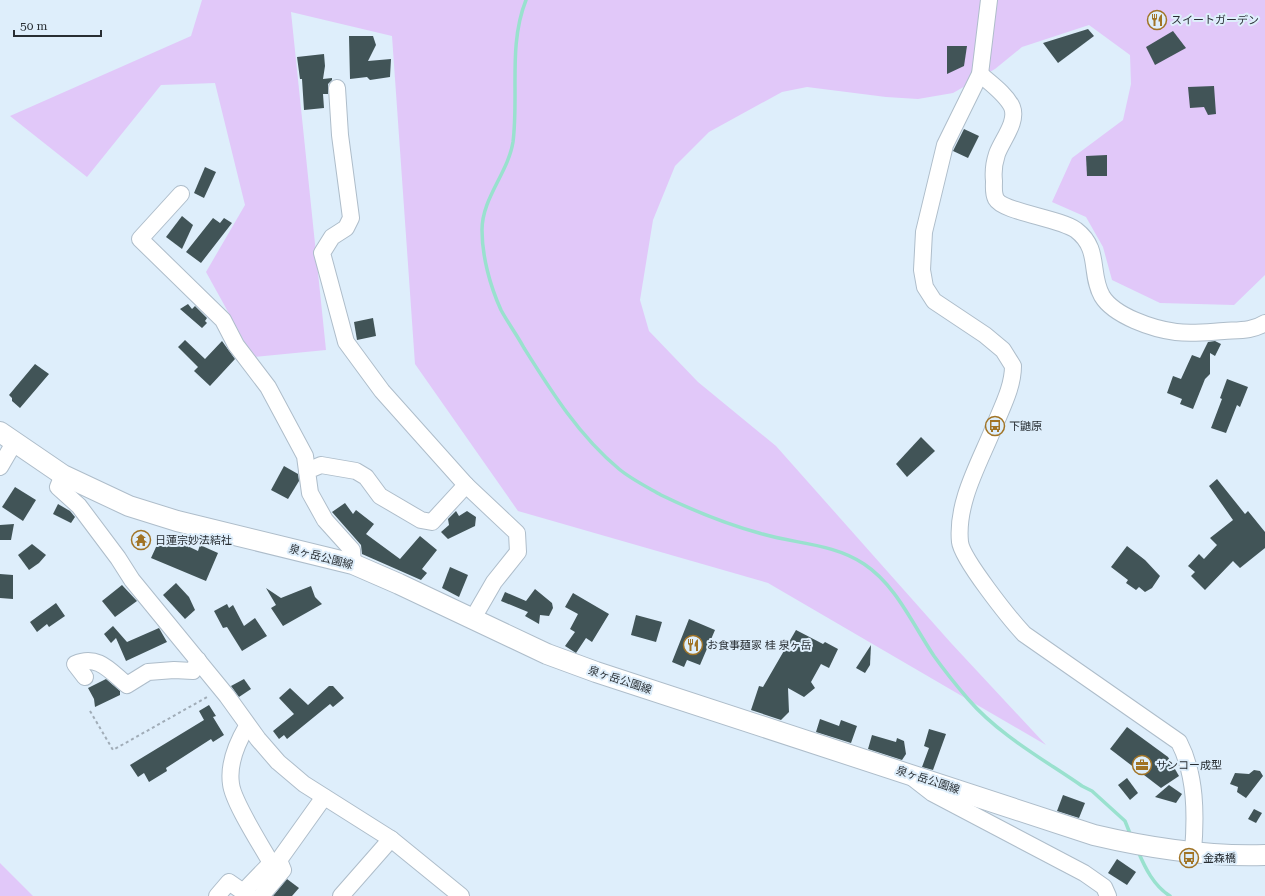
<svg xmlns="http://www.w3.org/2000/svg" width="1265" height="896" viewBox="0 0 1265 896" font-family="'Roboto Serif','Noto Sans JP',serif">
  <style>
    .green { fill: #e1c8f9 }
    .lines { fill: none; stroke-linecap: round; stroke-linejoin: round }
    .stream { stroke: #99e1ce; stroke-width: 3.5 }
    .building { fill: #415457 }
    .minor-casing { stroke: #aebdca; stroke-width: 18 }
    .major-casing { stroke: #aebdca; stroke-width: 22 }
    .path { stroke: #a0acb7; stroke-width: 2; stroke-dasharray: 3 3; stroke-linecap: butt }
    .minor { stroke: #fff; stroke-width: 16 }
    .major { stroke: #fff; stroke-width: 20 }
    .labels { text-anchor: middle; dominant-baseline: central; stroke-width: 4; stroke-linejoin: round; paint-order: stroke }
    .poi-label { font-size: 11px; fill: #282e33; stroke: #deeefb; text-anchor: start }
    .street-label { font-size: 11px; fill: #282e33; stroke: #deeefb }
  </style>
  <rect width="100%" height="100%" fill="#deeefb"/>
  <!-- green -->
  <g class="green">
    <polygon points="202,0 1265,0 1265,275 1234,305 1160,303 1112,280 1103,247 1086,217 1052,202 1072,158 1123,120 1131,84 1130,55 1089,25 1022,47 995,69 953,93 918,99 886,97 807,87 782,92 709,132 675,166 653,220 640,300 649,331 698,382 776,446 951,643 1046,745 768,583 518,511 415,364 392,36 291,12 326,350 253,357 206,272 245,205 215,83 161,85 87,177 10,116 191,36"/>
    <polygon points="0,863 33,896 0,896"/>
  </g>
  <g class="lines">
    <!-- stream -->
    <g class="stream">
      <path d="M526 0C508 45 519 95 513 142 508 173 482 198 482 230 482 256 490 286 501 310 508 323 517 335 524 348 551 391 579 436 619 469 631 479 647 487 661 495 692 510 726 524 759 533 794 544 833 543 864 564 896 585 913 625 934 656 944 670 956 685 968 699 999 735 1043 759 1082 786L1092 791 1125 821 1131 836"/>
      <path d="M1138 851C1145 868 1154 886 1170 896"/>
    </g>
  </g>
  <!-- building -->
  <g class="building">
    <polygon points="1088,29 1094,36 1058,63 1043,43"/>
    <polygon points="1173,31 1186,48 1155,65 1146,47"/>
    <polygon points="349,36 373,36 376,45 368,61 391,59 390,77 370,80 367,77 350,79"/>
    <polygon points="947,46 967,46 964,66 947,74"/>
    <polygon points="324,54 325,66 323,79 332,78 332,80 328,84 328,94 323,94 324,108 304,110 302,79 300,79 297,57"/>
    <polygon points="1214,86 1216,114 1208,115 1204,107 1190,108 1188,87"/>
    <polygon points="964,129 979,136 968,158 953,151"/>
    <polygon points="1107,155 1107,176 1087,176 1086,156"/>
    <polygon points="205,167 216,172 204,198 194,193"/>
    <polygon points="182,216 193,225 182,249 166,237"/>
    <polygon points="213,218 220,223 224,218 232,223 201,263 186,252"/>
    <polygon points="188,304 192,309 195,306 207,318 205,321 207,323 202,328 180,309"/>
    <polygon points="373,318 376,336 357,340 354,322"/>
    <polygon points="185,340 205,359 222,341 235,359 210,386 194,371 198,367 178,347"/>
    <polygon points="1215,341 1221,344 1215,356 1210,353 1210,374 1205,379 1193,409 1180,404 1182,399 1167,393 1173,376 1181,379 1192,355 1200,358 1208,342"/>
    <polygon points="35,364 49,374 20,408 12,401 12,398 9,395"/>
    <polygon points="1227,379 1248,387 1240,407 1237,405 1226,433 1211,428 1222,399 1220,398"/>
    <polygon points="921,437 935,451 907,477 896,464"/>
    <polygon points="284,466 298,474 299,481 288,499 271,490"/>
    <polygon points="1217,479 1245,514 1248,511 1265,532 1265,548 1240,568 1233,561 1205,590 1191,576 1195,572 1188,566 1199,554 1204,559 1217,545 1210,538 1233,520 1209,486"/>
    <polygon points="15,487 36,500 23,521 2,507"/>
    <polygon points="345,503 353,514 356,510 374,524 366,534 400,559 420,536 437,550 422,569 427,573 421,580 362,554 361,545 332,512"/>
    <polygon points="58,504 70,511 75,517 71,523 53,514"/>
    <polygon points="456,511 459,516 467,511 476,517 475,526 448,539 441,532 449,525 448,519"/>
    <polygon points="14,524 11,540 0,540 0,525"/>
    <polygon points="162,534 198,551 200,545 218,553 206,581 151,558"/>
    <polygon points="32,544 46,555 39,563 29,570 18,555"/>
    <polygon points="1127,546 1145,560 1160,576 1152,588 1145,592 1139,587 1136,590 1126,583 1128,580 1111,567"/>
    <polygon points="450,567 468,575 459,597 442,588"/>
    <polygon points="0,574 13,575 13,599 0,598"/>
    <polygon points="176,583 189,597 195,610 185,619 163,595"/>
    <polygon points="122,585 137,601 115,617 102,601"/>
    <polygon points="311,586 315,597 322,604 283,626 271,608 276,605 266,588 281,598"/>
    <polygon points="535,589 552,603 553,608 549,616 540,615 539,624 525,616 528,612 501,601 505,592 526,601"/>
    <polygon points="573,593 609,614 592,642 586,638 576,653 565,646 575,632 570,629 578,614 565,607"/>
    <polygon points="56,603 65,616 49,627 47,624 37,632 30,622"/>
    <polygon points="227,604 229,608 233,605 244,626 255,618 267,636 242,651 227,627 223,628 214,611"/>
    <polygon points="636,615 662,622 656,642 631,635"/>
    <polygon points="689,619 715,630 700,665 687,660 684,667 672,662"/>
    <polygon points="113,626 127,642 159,628 167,642 126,661 116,638 111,643 104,634"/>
    <polygon points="796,630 823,644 825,642 838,649 829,668 821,664 811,682 815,688 804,697 788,688 789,712 781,720 751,710 759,686 763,687"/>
    <polygon points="871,645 870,665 865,673 856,668"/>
    <polygon points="106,679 120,691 120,695 95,707 94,699 88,688"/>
    <polygon points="244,679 251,689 239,697 231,686"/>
    <polygon points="329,686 333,686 344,698 333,707 330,704 287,739 284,735 279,739 273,731 294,714 279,698 290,688 308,705"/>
    <polygon points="209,705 216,716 213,717 224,735 213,742 211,739 166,768 167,771 149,782 144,773 138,777 130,765 204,720 199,711"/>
    <polygon points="820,719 839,726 841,720 857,726 851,743 816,732"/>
    <polygon points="1127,727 1168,757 1179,776 1161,788 1110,749"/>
    <polygon points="929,729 946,734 933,770 922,767 929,748 924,746"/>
    <polygon points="872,735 896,742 897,738 904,741 906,754 902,760 868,749"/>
    <polygon points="1254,770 1260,771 1263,776 1246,798 1237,792 1238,787 1230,784 1235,773 1249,774"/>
    <polygon points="1127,778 1138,793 1130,800 1118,785"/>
    <polygon points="1169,785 1182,794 1176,803 1155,797"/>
    <polygon points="1063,795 1085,803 1079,818 1057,811"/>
    <polygon points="1254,809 1262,813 1256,823 1248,819"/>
    <polygon points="1117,859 1136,872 1127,885 1108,873"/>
    <polygon points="287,879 299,888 292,896 273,896"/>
  </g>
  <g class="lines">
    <!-- minor casing -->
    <g class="minor-casing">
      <g id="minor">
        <path d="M989 0 980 74 945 145 924 232 922 270 925 287 934 301 985 335 1003 350 1013 366C1013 387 1002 407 994 427 980 462 956 502 960 542 962 559 1010 619 1024 634L1179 742C1196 775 1196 815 1193 852"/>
        <path d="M980 74C990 83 1006 94 1012 107 1018 122 1002 140 997 154 994 163 993 172 994 181 994 187 993 193 996 199 1003 212 1059 218 1076 230 1101 249 1089 273 1102 296 1114 316 1153 329 1176 332 1192 334 1208 332 1224 331 1238 330 1253 331 1265 323"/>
        <polyline points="337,88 340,135 351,218 346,228 332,237 322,253 346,342 382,391 466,485 517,533 518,552 494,582 472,620"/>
        <polyline points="181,194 140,239 223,320 236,345 268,387 305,456 307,471"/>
        <polyline points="0,467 14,443"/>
        <polyline points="63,475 58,487 79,506 118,558 132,580 227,696 258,739 278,762 304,784 391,839 461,896"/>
        <polyline points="353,564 352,550 325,520 310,493 307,471 321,465 356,471 366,477 380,496 421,520 432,522 466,485"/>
        <path d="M85 677 75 664C98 654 110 671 127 685L148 672 174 670 193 671 198 660"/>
        <polyline points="914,779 932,793 1084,873 1104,887 1108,896"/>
        <path d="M243 892 271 863C261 845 233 802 231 784 228 764 237 743 247 726"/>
        <polyline points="217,896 229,882 249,896"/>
        <polyline points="261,896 283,870 279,860 324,797"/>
        <polyline points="341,896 391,839"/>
      </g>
    </g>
    <!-- major casing -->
    <g class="major-casing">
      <path id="major" d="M0 432 63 475 129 506 177 521 353 564 399 584 547 654 596 672 1094 835C1149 848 1208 857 1265 855"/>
    </g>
    <!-- path -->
    <polyline class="path" points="90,711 113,750 209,696"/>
    <!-- minor -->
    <use href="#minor" class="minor"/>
    <!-- major -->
    <use href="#major" class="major"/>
  </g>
  <!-- icons -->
  <defs>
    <g id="restaurant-ring" transform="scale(1)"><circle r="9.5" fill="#deeefb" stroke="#a17426" stroke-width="1.5"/><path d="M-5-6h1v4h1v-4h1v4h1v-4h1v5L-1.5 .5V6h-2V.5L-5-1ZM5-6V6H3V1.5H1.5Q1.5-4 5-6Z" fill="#a17426"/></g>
    <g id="bus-ring" transform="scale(1)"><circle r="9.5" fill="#deeefb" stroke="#a17426" stroke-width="1.5"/><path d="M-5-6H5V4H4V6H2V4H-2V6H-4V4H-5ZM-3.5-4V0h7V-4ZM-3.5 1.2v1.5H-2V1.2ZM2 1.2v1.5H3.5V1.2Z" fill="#a17426"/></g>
    <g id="temple-ring" transform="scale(1)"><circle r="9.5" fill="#deeefb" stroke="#a17426" stroke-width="1.5"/><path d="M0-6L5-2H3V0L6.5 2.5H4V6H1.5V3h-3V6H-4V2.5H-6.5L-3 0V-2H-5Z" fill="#a17426"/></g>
    <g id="office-ring" transform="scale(1)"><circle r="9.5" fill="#deeefb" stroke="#a17426" stroke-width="1.5"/><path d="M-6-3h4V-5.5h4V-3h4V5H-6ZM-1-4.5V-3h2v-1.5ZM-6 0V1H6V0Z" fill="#a17426"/></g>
  </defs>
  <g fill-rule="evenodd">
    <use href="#restaurant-ring" x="1157" y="20"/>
    <use href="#bus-ring" x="995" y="426"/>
    <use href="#temple-ring" x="141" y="540"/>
    <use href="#restaurant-ring" x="693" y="645"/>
    <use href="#office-ring" x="1142" y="765"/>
    <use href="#bus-ring" x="1189" y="858"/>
  </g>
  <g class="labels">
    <!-- poi labels -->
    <g class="poi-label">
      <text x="1171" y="20">スイートガーデン</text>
      <text x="1009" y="426">下鼬原</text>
      <text x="155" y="540">日蓮宗妙法結社</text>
      <text x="707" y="645">お食事麺家 桂 泉ヶ岳</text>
      <text x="1156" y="765">サンコー成型</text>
      <text x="1203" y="858">金森橋</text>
    </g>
    <!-- street labels -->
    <g class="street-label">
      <text transform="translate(321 557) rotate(15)">泉ヶ岳公園線</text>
      <text transform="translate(620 680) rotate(18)">泉ヶ岳公園線</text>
      <text transform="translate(928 780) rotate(18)">泉ヶ岳公園線</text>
    </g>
  </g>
  <!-- scale -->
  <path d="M14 30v6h87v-6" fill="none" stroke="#282e33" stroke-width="2"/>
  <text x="20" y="30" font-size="12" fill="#282e33" stroke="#deeefb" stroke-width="3" paint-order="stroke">50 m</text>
</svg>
